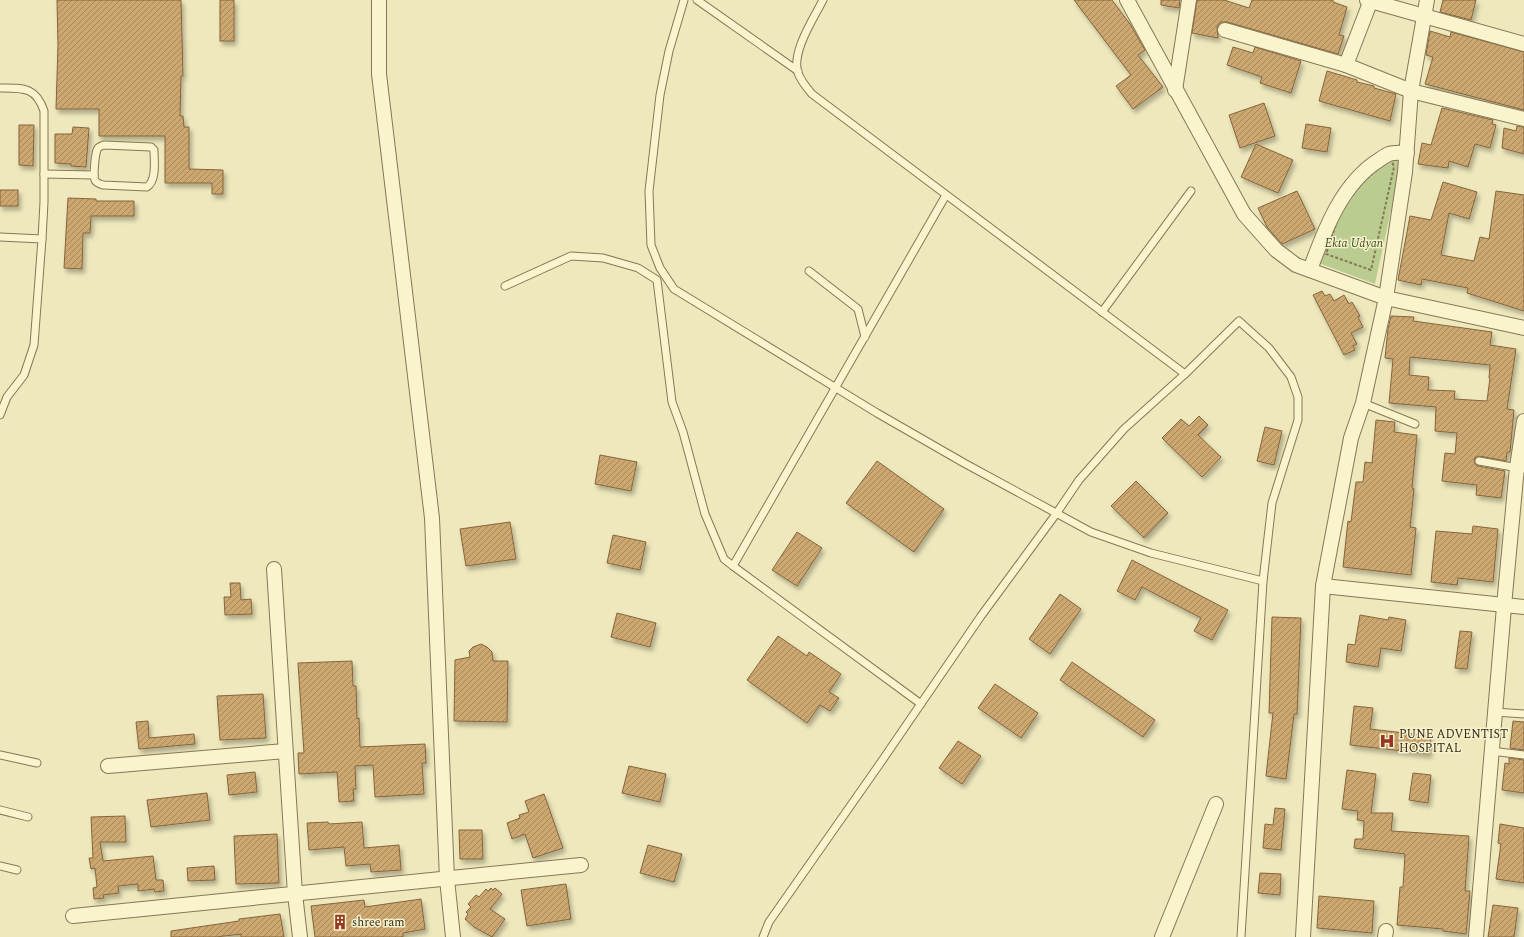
<svg xmlns="http://www.w3.org/2000/svg" width="1524" height="937" viewBox="0 0 1524 937" font-family="Spectral,serif">
  <style>
    .park { fill: #bacc90 }
    .building { fill: url(#building-hatch); stroke: #85653b; fill-rule: evenodd; filter: url(#shadow) }
    .lines { fill: none; stroke-linecap: round; stroke-linejoin: round }
    .service-casing { stroke: #867755; stroke-width: 9 }
    .minor-casing { stroke: #867755; stroke-width: 16 }
    .path { stroke: #867755; stroke-width: 2; stroke-dasharray: 3 2; stroke-linecap: butt }
    .service { stroke: #f9f4ce; stroke-width: 7 }
    .minor { stroke: #f9f4ce; stroke-width: 14 }
    .labels { text-anchor: middle; dominant-baseline: central; stroke-width: 3; stroke-linejoin: round; paint-order: stroke }
    .park-label { font-size: 12px; font-style: italic; fill: #3c5121; stroke: #f6f1cb }
    .poi-label { font-size: 12px; fill: #342b1a; stroke: #f6f1cb; text-anchor: start }
  </style>
  <defs>
    <pattern id="building-hatch" width="6" height="6" patternUnits="userSpaceOnUse"><rect width="6" height="6" fill="#cda770"/><path d="M-1 1l2-2M0 6l6-6M5 7l2-2" fill="none" stroke="#a7885b"/></pattern>
    <filter id="shadow"><feDropShadow dx="2.5" dy="4" stdDeviation="2" flood-color="#0004"/></filter>
  </defs>
  <rect width="100%" height="100%" fill="#eee8bc"/>
  <!-- park -->
  <polygon class="park" points="1401,150 1399,173 1375,284 1313,261 1354,182"/>
  <!-- building -->
  <g class="building">
    <polygon points="57,0 181,0 183,76 181,76 180,116 183,116 184,127 189,127 189,169 223,170 223,194 212,194 212,183 165,183 165,136 99,136 99,109 56,109 58,45"/>
    <rect x="220" y="0" width="14" height="41"/>
    <polygon points="1074,0 1112,0 1130,24 1145,50 1138,55 1163,87 1133,109 1116,86 1131,75"/>
    <polygon points="1161,0 1180,0 1179,8 1161,5"/>
    <polygon points="1197,0 1224,0 1249,8 1252,0 1333,0 1333,2 1347,7 1339,35 1344,36 1338,54 1227,22 1221,22 1217,27 1218,38 1192,33"/>
    <polygon points="1443,0 1476,0 1471,20 1440,12"/>
    <polygon points="1430,31 1450,37 1451,32 1524,52 1524,110 1425,84 1433,57 1426,55"/>
    <polygon points="1233,47 1253,53 1255,47 1301,61 1291,93 1260,83 1262,77 1227,65"/>
    <polygon points="1327,71 1357,80 1357,82 1374,86 1374,88 1396,94 1390,121 1319,101"/>
    <polygon points="1264,103 1275,136 1240,148 1229,115"/>
    <polygon points="1442,108 1493,120 1492,124 1496,125 1490,148 1475,144 1468,167 1449,161 1448,168 1418,164 1422,143 1431,145"/>
    <polygon points="1306,124 1331,128 1327,152 1302,148"/>
    <polygon points="19,125 34,125 33,166 19,165"/>
    <polygon points="1517,126 1524,127 1524,154 1502,148 1504,128 1516,131"/>
    <polygon points="73,127 89,128 86,167 71,166 71,164 55,163 55,134 72,134"/>
    <polygon points="1256,144 1293,160 1278,193 1241,177"/>
    <polygon points="1443,182 1477,192 1469,219 1449,213 1441,255 1474,261 1480,237 1489,239 1496,191 1524,195 1524,311 1467,293 1468,288 1422,279 1421,285 1398,280 1410,216 1431,220"/>
    <rect x="0" y="190" width="18" height="16"/>
    <polygon points="1297,191 1315,229 1282,244 1267,227 1258,208"/>
    <polygon points="68,198 96,199 96,201 134,201 134,216 91,216 90,233 83,233 82,269 64,268"/>
    <polygon points="1322,291 1325,296 1330,294 1334,301 1344,295 1349,304 1352,302 1360,316 1358,317 1363,327 1351,333 1357,344 1353,346 1355,350 1344,355 1313,295"/>
    <path d="M1391 316 1414 317 1413 321 1492 332 1490 345 1516 349 1507 409 1514 410 1510 452H1507L1506 461 1479 456 1475 458 1474 461 1476 465 1478 466 1505 471 1501 498 1476 495 1477 485 1442 481 1445 453 1455 454 1457 433 1435 431 1436 407 1389 403 1393 359 1385 358 1388 329ZM1410 357 1490 365 1489 378H1490L1487 401 1454 399 1455 391 1428 390 1429 377 1409 375Z"/>
    <polygon points="1199,416 1208,425 1198,435 1221,457 1202,477 1162,438 1181,419 1189,426"/>
    <polygon points="1376,420 1395,422 1394,432 1417,435 1412,488 1414,489 1410,527 1416,528 1411,575 1343,567 1348,521 1351,522 1356,482 1363,482 1365,462 1372,463"/>
    <polygon points="1265,427 1282,431 1274,465 1257,461"/>
    <polygon points="600,455 637,462 631,491 595,484"/>
    <polygon points="877,461 944,509 914,552 846,503"/>
    <polygon points="1136,481 1168,513 1144,538 1111,506"/>
    <polygon points="510,522 516,559 466,566 460,529"/>
    <polygon points="1473,526 1498,529 1493,582 1458,578 1457,585 1431,582 1436,531 1472,534"/>
    <polygon points="797,532 822,548 797,586 772,570"/>
    <polygon points="613,535 646,542 640,570 607,563"/>
    <polygon points="1132,560 1228,610 1212,640 1194,631 1201,618 1142,587 1135,600 1117,591"/>
    <polygon points="230,583 240,583 241,600 251,599 252,614 225,615 224,597 231,597"/>
    <polygon points="1060,594 1081,609 1050,654 1029,639"/>
    <polygon points="617,613 656,623 650,647 611,637"/>
    <polygon points="1360,615 1388,620 1389,617 1406,620 1401,651 1381,648 1378,667 1346,662 1348,644 1355,645"/>
    <polygon points="1272,617 1301,618 1297,714 1294,714 1286,779 1266,776 1273,713 1269,713"/>
    <polygon points="1460,631 1472,632 1467,669 1455,668"/>
    <polygon points="778,636 807,656 809,652 841,674 829,692 839,698 830,711 820,705 807,723 747,680"/>
    <polygon points="481,644 487,647 492,652 493,661 508,661 507,722 454,721 455,660 470,657 469,651 473,647"/>
    <polygon points="352,661 353,686 356,686 357,719 359,718 360,747 425,744 426,763 422,763 424,794 375,797 373,765 355,766 356,789 353,789 354,801 339,802 337,772 299,774 298,753 304,753 298,663"/>
    <polygon points="1072,662 1155,720 1143,737 1060,680"/>
    <polygon points="995,684 1038,713 1021,738 978,708"/>
    <polygon points="263,694 266,738 220,740 217,696"/>
    <polygon points="1354,706 1373,708 1370,729 1431,736 1429,754 1350,745"/>
    <polygon points="148,721 149,738 194,734 195,744 139,749 136,722"/>
    <polygon points="1513,721 1524,722 1524,750 1510,748"/>
    <polygon points="958,741 981,756 962,784 939,768"/>
    <polygon points="1509,758 1524,760 1524,793 1502,790 1505,763 1509,764"/>
    <polygon points="629,766 666,774 660,802 622,793"/>
    <polygon points="1347,770 1376,774 1371,813 1393,813 1391,831 1469,836 1465,891 1470,891 1466,934 1443,931 1443,929 1397,925 1400,887 1403,887 1405,854 1354,848 1355,839 1363,839 1364,821 1357,820 1358,811 1342,809"/>
    <polygon points="255,772 257,792 229,795 227,775"/>
    <polygon points="1413,773 1431,775 1428,803 1409,800"/>
    <polygon points="207,793 210,820 151,827 147,800"/>
    <polygon points="544,794 563,848 533,858 525,834 512,839 507,823 520,818 519,815 529,812 525,801"/>
    <polygon points="1275,808 1285,809 1281,850 1263,848 1265,824 1273,825"/>
    <polygon points="125,816 126,842 100,842 103,861 153,856 156,880 163,880 164,891 155,892 154,889 138,891 138,884 118,886 119,893 103,895 104,898 94,899 93,888 97,887 95,868 91,869 89,858 93,858 91,817"/>
    <polygon points="328,822 329,824 362,822 364,848 399,845 401,870 371,872 370,864 346,866 344,847 309,850 307,823"/>
    <polygon points="1500,824 1524,828 1524,883 1496,879 1501,844 1498,843"/>
    <polygon points="459,830 482,830 483,859 460,859"/>
    <polygon points="277,834 279,883 236,884 234,836"/>
    <polygon points="648,845 682,854 674,882 640,873"/>
    <polygon points="214,866 215,880 188,881 187,868"/>
    <polygon points="1260,873 1281,874 1280,895 1258,893"/>
    <polygon points="566,884 571,919 527,926 521,890"/>
    <polygon points="491,888 493,890 495,888 502,894 490,909 505,919 492,937 474,927 465,919 468,914 466,912 471,907 468,904 476,895 479,897 486,889 488,891"/>
    <polygon points="1319,896 1374,901 1372,933 1317,928"/>
    <polygon points="421,899 425,929 403,933 403,937 315,937 311,906 364,900 365,907"/>
    <polygon points="1493,905 1518,908 1514,937 1488,937"/>
    <polygon points="280,914 284,937 241,937 241,934 216,937 171,937 171,931 239,921 239,919"/>
  </g>
  <g class="lines">
    <!-- service casing -->
    <g class="service-casing">
      <g id="service">
        <polyline points="684,0 669,51 660,95 649,191 651,245 660,268 674,289 877,413 964,463 1091,532 1151,553 1263,581"/>
        <polyline points="697,0 798,71"/>
        <path d="M823 0C814 18 791 52 798 73 801 81 806 87 812 94L1185 374"/>
        <path d="M0 88C24 88 36 87 44 111V202L42 239"/>
        <path d="M104 145 151 147 154 150C154 161 157 180 147 187L103 185C100 184 96 183 95 180 93 176 95 152 98 148 100 146 101 146 104 145Z"/>
        <polyline points="44,174 94,175"/>
        <polyline points="0,237 42,239 34,345 24,375 7,397 0,415"/>
        <polyline points="809,271 858,309 865,337"/>
        <polyline points="505,286 571,256 603,258 638,268 657,280 672,402 683,432 705,514 724,559 733,566"/>
        <polyline points="1102,312 1191,191"/>
        <polyline points="1363,403 1415,424"/>
        <polyline points="1479,461 1524,469"/>
        <polyline points="921,704 733,566 946,195"/>
        <polyline points="1495,712 1524,714"/>
        <polyline points="1491,751 1524,755"/>
        <polyline points="0,755 37,763"/>
        <polyline points="0,810 28,817"/>
        <polyline points="0,866 17,870"/>
        <polyline points="763,937 769,922 879,765 981,616 1056,514 1079,480 1124,429 1185,374 1239,321 1269,348 1291,377 1298,397 1298,420 1272,503 1263,581 1241,937"/>
      </g>
    </g>
    <!-- minor casing -->
    <g class="minor-casing">
      <g id="minor">
        <polyline points="379,0 379,74 432,518 447,879 453,937"/>
        <polyline points="1127,0 1244,214 1276,250 1296,265 1386,298 1524,328"/>
        <polyline points="1367,0 1524,44"/>
        <polyline points="1225,30 1346,65 1411,91 1524,119"/>
        <polyline points="1346,65 1371,0"/>
        <polyline points="1175,90 1189,0"/>
        <path d="M1310 270C1324 231 1342 183 1379 160 1382 158 1386 155 1389 154 1394 152 1402 153 1407 153"/>
        <polyline points="274,569 295,894 300,937"/>
        <polyline points="1323,586 1524,607"/>
        <polyline points="108,766 285,751"/>
        <polyline points="73,916 581,865"/>
        <polyline points="1162,937 1216,804"/>
        <polyline points="1303,937 1323,586 1351,438 1363,403 1386,298 1405,172 1411,91 1427,0"/>
        <polyline points="1385,937 1386,931"/>
        <polyline points="1476,937 1505,595 1517,467 1524,421"/>
      </g>
    </g>
    <!-- path -->
    <path class="path" d="M1391 158 1394 167 1371 270 1326 254C1333 235 1338 213 1350 197 1361 182 1377 170 1391 158Z"/>
    <!-- service -->
    <use href="#service" class="service"/>
    <!-- minor -->
    <use href="#minor" class="minor"/>
  </g>
  <!-- icons -->
  <defs>
    <g id="hospital-bare" transform="scale(1.2)"><path d="M-5-5h3v3.5h4V-5h3V5h-3V1.5h-4V5h-3Z" fill="#953724" stroke="#f6f1cb" stroke-width="2.5" paint-order="stroke"/></g>
    <g id="building-bare" transform="scale(1.2)"><path d="M-4-6H4V6H1V3H-1V6H-4ZM-2.5-4.3h1.7v1.8h-1.7ZM.8-4.3h1.7v1.8H.8ZM-2.5-1h1.7V.8h-1.7ZM.8-1h1.7V.8H.8Z" fill="#953724" stroke="#f6f1cb" stroke-width="2.5" paint-order="stroke"/></g>
  </defs>
  <g fill-rule="evenodd">
    <use href="#hospital-bare" x="1387" y="741"/>
    <use href="#building-bare" x="340" y="922"/>
  </g>
  <g class="labels">
    <!-- park labels -->
    <g class="park-label">
      <text x="1354" y="243">Ekta Udyan</text>
    </g>
    <!-- poi labels -->
    <g class="poi-label">
      <text x="1399" y="734">PUNE ADVENTIST<tspan x="1399" dy="14">HOSPITAL</tspan></text>
      <text x="352" y="922">shree ram</text>
    </g>
  </g>
</svg>
